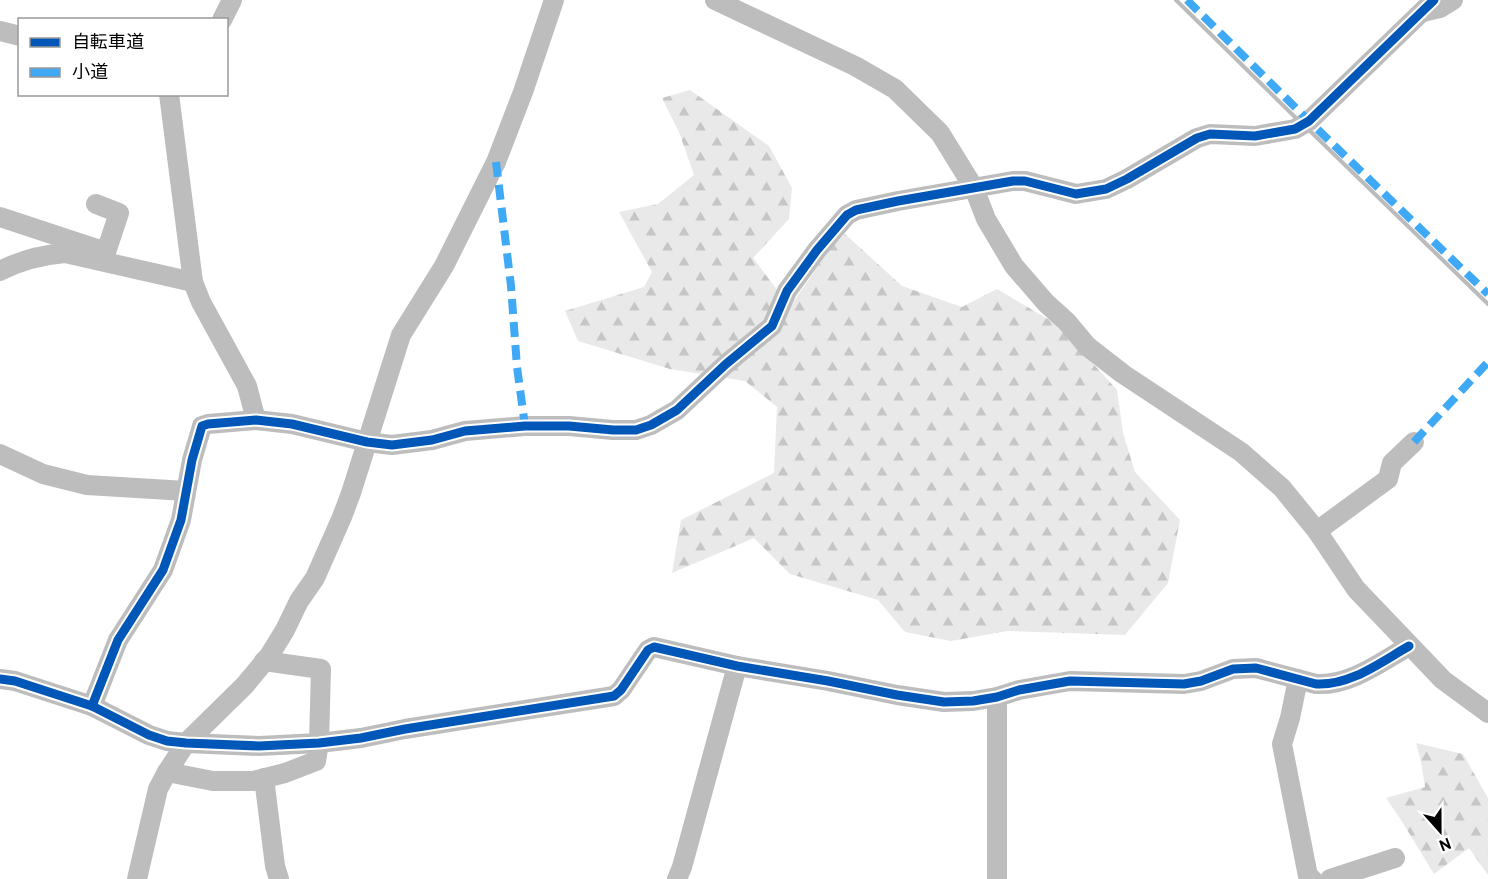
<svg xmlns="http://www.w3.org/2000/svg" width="1488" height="879" viewBox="0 0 1488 879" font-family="Overpass,'Noto Sans JP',sans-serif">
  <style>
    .forest { fill: url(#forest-firs) }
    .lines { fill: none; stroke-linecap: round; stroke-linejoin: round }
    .stream { stroke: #bbb; stroke-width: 4 }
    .minor { stroke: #bdbdbd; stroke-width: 20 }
    .quiet { stroke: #3fa9f5; stroke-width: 8; stroke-dasharray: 15 8; stroke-linecap: butt }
    .cycleway-casing { stroke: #fff; stroke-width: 13 }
    .cycleway { stroke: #0057b8; stroke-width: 9 }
  </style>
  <defs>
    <pattern id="forest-firs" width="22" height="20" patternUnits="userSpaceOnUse" patternTransform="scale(1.5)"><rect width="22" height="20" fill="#e9e9e9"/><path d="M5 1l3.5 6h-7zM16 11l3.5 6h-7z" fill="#c6c6c6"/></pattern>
  </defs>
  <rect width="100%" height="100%" fill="#fff"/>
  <!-- forest -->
  <g class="forest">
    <polygon points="690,90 769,146 792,188 789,219 753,258 790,307 829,250 845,234 902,286 962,307 997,289 1058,325 1117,390 1123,433 1135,472 1180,520 1168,583 1125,635 1007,631 951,641 905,632 878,600 790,574 754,538 672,573 681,520 774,473 777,407 745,381 670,369 578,341 565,311 644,287 652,272 619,212 658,204 694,175 679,132 662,98"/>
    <polygon points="1416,743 1463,754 1488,798 1488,875 1469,848 1434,874 1401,820 1386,798 1425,787 1421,762"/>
  </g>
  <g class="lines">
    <!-- stream -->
    <g class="stream">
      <polyline points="1176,0 1298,120"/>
      <polyline points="1308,129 1488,304"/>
    </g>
    <!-- minor -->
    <g class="minor">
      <polyline points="715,0 855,66 895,89 940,133 974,188 986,219 1014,266 1046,303 1067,322 1087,346 1123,374 1241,452 1282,488 1317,531 1356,589 1443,680 1488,713"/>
      <polyline points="1423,12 1440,8 1453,0"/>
      <polyline points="222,20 232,0"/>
      <polyline points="0,31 20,36"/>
      <polyline points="169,94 193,282 201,302 247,386 256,420"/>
      <polyline points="0,217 106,252 119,213 96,204"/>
      <path d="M0 271C21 260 41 255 65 253L193 282"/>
      <polyline points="0,454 43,474 87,485 186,491"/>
      <polyline points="1317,531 1388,479 1392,463 1414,442"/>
      <path d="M0 679 15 681 92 706 149 735 167 741 186 743 259 746 319 743 361 738 405 729 614 696 621 690 648 650 654 647 737 666 828 681 897 695 944 702 973 701 997 697 1019 690 1070 681 1184 684 1201 681 1233 669 1256 668 1316 684C1350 686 1381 662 1409 646"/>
      <polyline points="1298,679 1290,718 1282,744 1308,876 1312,879"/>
      <polyline points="997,697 997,879"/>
      <polyline points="92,706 118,640 163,570 181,520 192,460 202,426 208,424 256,420 292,424 367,442 392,445 432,440 465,431 525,426 569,426 613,430 636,430 651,425 677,410 726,364 772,326 787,291 817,250 847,215 856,210 898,201 1013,181 1025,181 1076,194 1106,189 1127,179 1197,138 1210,134 1255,136 1295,129 1309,121 1434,0"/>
      <polyline points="167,772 213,781 253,781 285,773 316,761 319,743 321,669 264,661"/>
      <polyline points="264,778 275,866 279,879"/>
      <polyline points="137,879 158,789 167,772 186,743 245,685 269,656 285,630 299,601 315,578 342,517 351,493 401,335 444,266 496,162 523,92 554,0"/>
      <polyline points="677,879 682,867 737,666"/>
      <polyline points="1330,879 1395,858"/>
    </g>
    <!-- quiet -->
    <g class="quiet">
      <polyline points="1187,0 1309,121 1488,294"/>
      <polyline points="496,162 511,286 517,367 525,426"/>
      <polyline points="1414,442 1488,362"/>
    </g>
    <!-- cycleway casing -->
    <g class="cycleway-casing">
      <g id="cycleway">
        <path d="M0 679 15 681 92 706 149 735 167 741 186 743 259 746 319 743 361 738 405 729 614 696 621 690 648 650 654 647 737 666 828 681 897 695 944 702 973 701 997 697 1019 690 1070 681 1184 684 1201 681 1233 669 1256 668 1316 684C1350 686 1381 662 1409 646"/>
        <polyline points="92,706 118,640 163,570 181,520 192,460 202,426 208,424 256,420 292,424 367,442 392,445 432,440 465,431 525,426 569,426 613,430 636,430 651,425 677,410 726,364 772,326 787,291 817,250 847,215 856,210 898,201 1013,181 1025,181 1076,194 1106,189 1127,179 1197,138 1210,134 1255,136 1295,129 1309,121 1434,0"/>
      </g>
    </g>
    <!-- cycleway -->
    <use href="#cycleway" class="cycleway"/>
  </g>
  <!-- legend -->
  <rect x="18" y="18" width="210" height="78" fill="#ffffff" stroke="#999999" stroke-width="1.5"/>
  <rect x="30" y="38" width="30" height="9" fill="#0057b8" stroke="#999999" stroke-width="1.5"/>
  <text x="72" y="48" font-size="18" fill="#000000">自転車道</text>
  <rect x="30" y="68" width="30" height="9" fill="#3fa9f5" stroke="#999999" stroke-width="1.5"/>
  <text x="72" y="78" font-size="18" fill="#000000">小道</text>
  <!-- north arrow -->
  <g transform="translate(1440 831) rotate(159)" stroke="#ffffff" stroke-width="4.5" paint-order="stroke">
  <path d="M0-4.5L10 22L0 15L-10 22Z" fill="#000000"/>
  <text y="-9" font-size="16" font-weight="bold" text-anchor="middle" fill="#000000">N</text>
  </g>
</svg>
